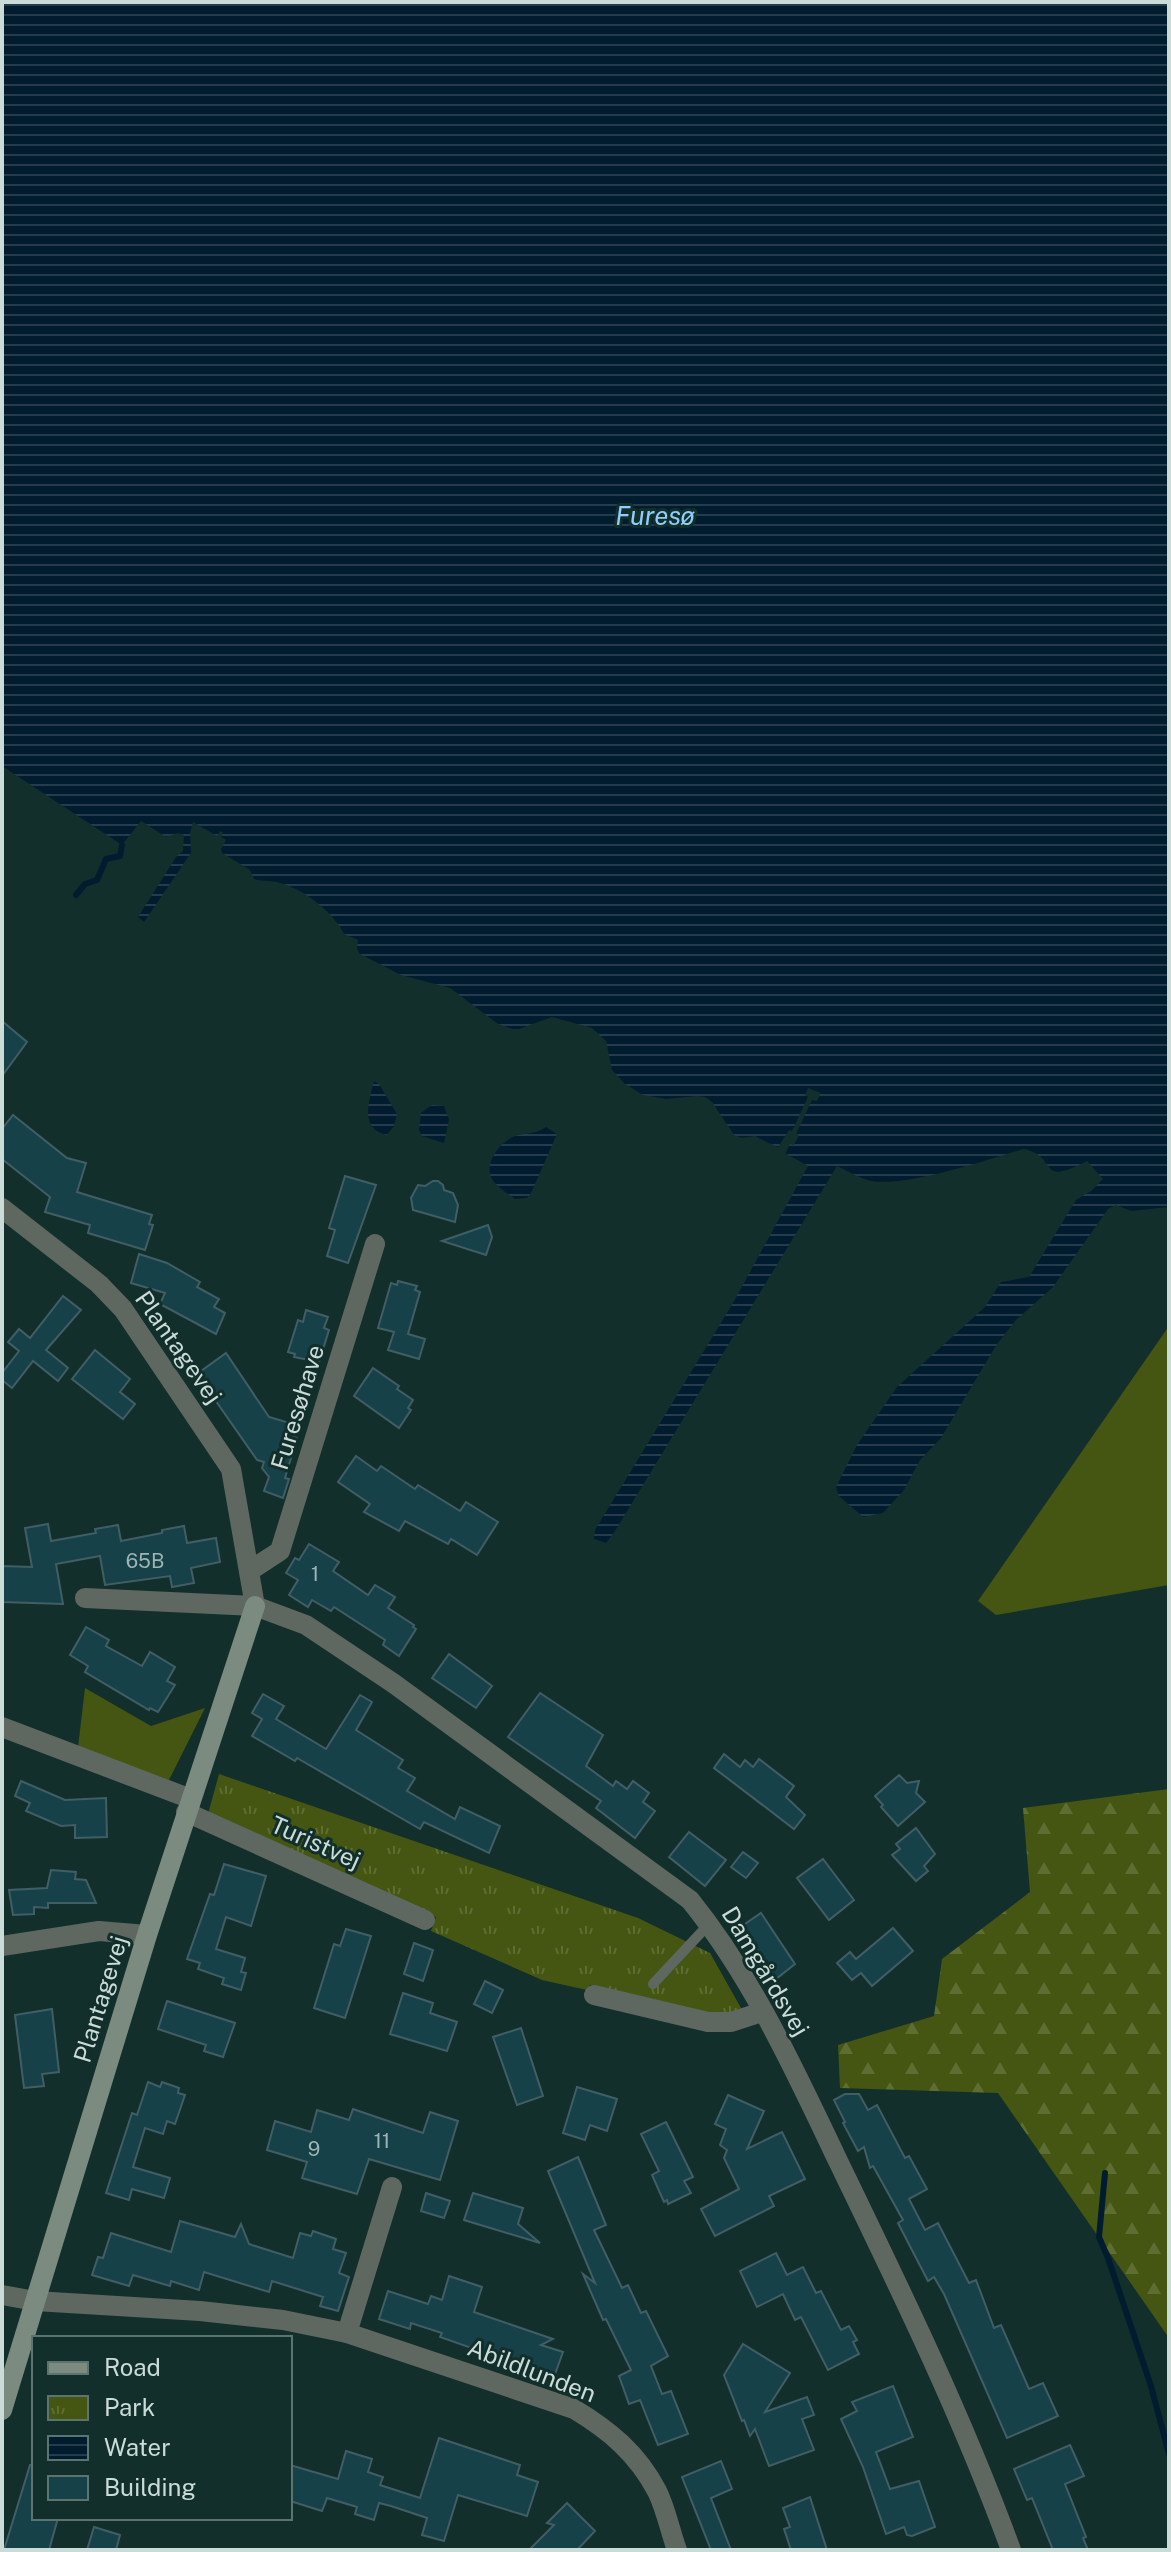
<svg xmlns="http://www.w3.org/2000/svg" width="1171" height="2552" viewBox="0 0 1171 2552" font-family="'Public Sans',sans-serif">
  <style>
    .green { fill: #445611 }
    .forest { fill: url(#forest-firs) }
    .park { fill: url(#park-tufts) }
    .water { fill: url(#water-rules) }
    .pier { fill: #122f2b }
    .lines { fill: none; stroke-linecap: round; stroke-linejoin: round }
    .stream { stroke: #021c2f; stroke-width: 6 }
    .building { fill: #164149; stroke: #415e65; stroke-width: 2 }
    .lane { stroke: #5e6861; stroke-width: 10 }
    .street { stroke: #5e6861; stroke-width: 20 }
    .secondary { stroke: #7c8b80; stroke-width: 20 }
    .labels { text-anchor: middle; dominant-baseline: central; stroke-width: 6; stroke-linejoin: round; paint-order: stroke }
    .number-label { font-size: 20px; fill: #9eb5b4 }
    .street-label { font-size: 24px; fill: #cbdcd8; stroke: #122f2b }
    .water-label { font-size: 26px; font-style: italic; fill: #91cdfc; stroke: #122f2b }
  </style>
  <defs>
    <pattern id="forest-firs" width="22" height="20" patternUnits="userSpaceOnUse" patternTransform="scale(2)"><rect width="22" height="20" fill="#445611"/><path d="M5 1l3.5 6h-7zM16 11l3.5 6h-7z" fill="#5e6e33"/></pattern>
    <pattern id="park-tufts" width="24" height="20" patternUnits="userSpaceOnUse" patternTransform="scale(2)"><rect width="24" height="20" fill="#445611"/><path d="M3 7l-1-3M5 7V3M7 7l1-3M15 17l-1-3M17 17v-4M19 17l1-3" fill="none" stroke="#5e6e33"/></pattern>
    <pattern id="water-rules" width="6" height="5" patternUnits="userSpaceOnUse" patternTransform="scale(2)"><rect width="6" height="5" fill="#021c2f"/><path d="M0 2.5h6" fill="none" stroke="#263c4c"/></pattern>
  </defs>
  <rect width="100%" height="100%" fill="#122f2b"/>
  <!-- green -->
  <g class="green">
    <polygon points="1169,1326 1169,1585 996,1615 978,1601"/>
    <polygon points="85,1688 151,1726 205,1708 169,1780 78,1747"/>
  </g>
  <!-- forest -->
  <polygon class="forest" points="1169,1789 1169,2338 998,2093 840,2088 838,2045 934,2016 942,1959 1030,1892 1023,1808"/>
  <!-- park -->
  <polygon class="park" points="219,1774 638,1918 710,1953 741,2008 732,2018 647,2004 590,1985 587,1990 542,1980 431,1931 436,1917 208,1814"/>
  <!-- water -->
  <g class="water">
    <path d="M2 2H1169V1207L1131 1211 1116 1205 1108 1209 1053 1287 1016 1320 997 1344 941 1438 920 1460 904 1490 883 1513 863 1517 839 1496 836 1487 857 1445 897 1387 985 1307 1001 1282 1029 1277 1076 1200 1091 1191 1103 1179 1087 1161C1036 1188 1059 1156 1024 1149 985 1160 909 1187 871 1181 859 1178 848 1171 837 1166L615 1531 606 1543 594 1539 595 1530 733 1303 808 1166 755 1136 742 1138 734 1135 712 1102 705 1097 698 1096 666 1099 643 1095 625 1084 612 1070 606 1041 592 1028 552 1017 519 1029H512L498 1024 450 988 401 975 360 954 357 949 358 940 344 934C334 913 304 889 280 883 271 880 263 882 254 879L250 870 222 853 221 849 226 840 221 837 223 833 220 831 217 836 193 822 190 833 191 853 144 922 138 917 176 857 183 851 184 835 178 833 166 837 141 821 122 845 2 766Z"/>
    <path d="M374 1081 379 1084 397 1114 394 1126 387 1135C359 1129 369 1101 374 1081Z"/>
    <polygon points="432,1105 444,1106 449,1120 444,1143 422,1136 419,1130 421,1113"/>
    <path d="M546 1127 557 1134 532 1191 527 1198 515 1199C508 1194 500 1189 494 1182 481 1167 499 1142 515 1136 527 1133 536 1134 546 1127Z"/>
  </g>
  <!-- pier -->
  <polygon class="pier" points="808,1088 821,1093 817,1101 812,1100 796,1134 799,1135 794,1145 790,1144 785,1155 758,1142 760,1139 778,1147 789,1130 792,1131 808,1097 805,1095"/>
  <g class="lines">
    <!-- stream -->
    <g class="stream">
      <polyline points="76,895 85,884 97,880 106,859 120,856 122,845"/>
      <polyline points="1105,2173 1099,2237 1108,2258 1151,2386 1169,2454"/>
    </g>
  </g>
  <!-- building -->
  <g class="building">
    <polygon points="2,1021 27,1042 2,1076"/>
    <polygon points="13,1115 67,1158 86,1163 77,1192 152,1215 149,1224 153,1225 145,1250 88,1233 90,1225 45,1212 50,1197 2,1159 2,1129"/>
    <polygon points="345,1176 376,1185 348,1263 327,1256 335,1230 329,1228"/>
    <polygon points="433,1181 438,1181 443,1185 444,1190 453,1193 458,1205 455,1222 413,1210 411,1198 418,1185 425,1186"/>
    <polygon points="488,1225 492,1237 486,1255 442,1241"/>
    <polygon points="139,1254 167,1263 200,1282 197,1287 219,1299 214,1307 225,1313 216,1334 160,1304 165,1293 131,1283"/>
    <polygon points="398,1281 417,1286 415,1290 420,1292 408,1334 425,1339 419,1359 388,1350 394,1332 378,1328 391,1283 397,1285"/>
    <polygon points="63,1296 81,1310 46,1350 68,1368 58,1381 33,1361 12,1388 2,1380 2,1373 19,1351 8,1342 19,1329 30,1338"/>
    <polygon points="306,1310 328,1317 324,1328 329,1330 319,1362 294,1357 295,1354 288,1352 298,1320 303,1322"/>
    <polygon points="95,1350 130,1379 120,1392 135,1404 123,1419 72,1379"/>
    <polygon points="226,1353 269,1417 296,1425 293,1437 297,1438 285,1478 289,1479 283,1498 264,1491 269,1477 262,1468 264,1462 257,1460 197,1374"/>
    <polygon points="373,1368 399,1386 397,1389 413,1400 408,1408 411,1410 399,1428 354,1396"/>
    <polygon points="356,1456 377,1471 381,1466 415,1489 418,1485 460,1511 466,1502 498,1522 477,1555 451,1539 448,1544 405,1521 399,1531 364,1512 370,1504 338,1482"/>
    <polygon points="48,1524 51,1541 96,1533 95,1529 118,1525 121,1541 162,1533 162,1530 184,1526 187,1543 216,1538 220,1562 191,1568 194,1583 172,1587 170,1576 105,1585 100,1556 56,1564 63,1604 2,1602 2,1566 32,1567 25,1528"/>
    <polygon points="309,1544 339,1562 333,1571 368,1595 375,1585 395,1597 388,1608 414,1625 413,1627 416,1629 399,1656 383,1645 385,1640 334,1607 331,1611 312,1600 308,1607 289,1595 298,1580 286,1573 295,1558 299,1560"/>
    <polygon points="86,1627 109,1640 106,1646 142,1666 150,1652 175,1667 167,1681 175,1685 158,1712 150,1708 149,1710 85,1672 88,1666 70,1655"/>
    <polygon points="449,1654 492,1686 476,1708 432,1678"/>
    <polygon points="540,1693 603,1735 586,1766 613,1786 616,1781 627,1789 633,1781 649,1793 643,1802 655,1811 635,1838 596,1808 601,1801 508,1737"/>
    <polygon points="263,1694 284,1706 276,1719 326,1749 360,1695 372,1702 356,1730 403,1760 398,1768 415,1778 407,1791 455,1819 460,1807 500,1826 489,1853 424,1822 420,1829 297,1758 295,1761 252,1736 262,1719 252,1713"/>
    <polygon points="724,1754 740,1767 745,1760 753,1767 759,1759 794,1786 786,1797 805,1815 794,1829 714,1768"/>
    <polygon points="899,1775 907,1783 919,1781 916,1793 925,1802 898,1826 881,1807 883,1805 875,1796"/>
    <polygon points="21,1781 65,1800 106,1798 107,1837 75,1838 75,1825 61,1826 26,1811 30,1803 15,1796"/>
    <polygon points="916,1828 935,1854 924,1866 928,1871 916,1881 892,1855 900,1849 896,1844"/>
    <polygon points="689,1832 726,1860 705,1886 669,1857"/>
    <polygon points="743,1852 758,1863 746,1878 731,1867"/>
    <polygon points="823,1859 854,1900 829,1920 797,1878"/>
    <polygon points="224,1864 266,1876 251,1926 226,1917 216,1949 245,1958 241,1972 246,1973 241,1990 222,1984 224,1978 198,1969 200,1963 187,1959 210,1894 214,1895"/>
    <polygon points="51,1870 76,1872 75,1879 86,1880 96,1903 48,1903 48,1908 34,1907 34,1914 13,1915 9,1890 47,1888"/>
    <polygon points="761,1913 795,1964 776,1979 742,1926"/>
    <polygon points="893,1928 913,1951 872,1986 861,1973 852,1980 837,1963 850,1952 856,1959"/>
    <polygon points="346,1929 371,1936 345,2018 314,2008 334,1944 340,1946"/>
    <polygon points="414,1943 433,1950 423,1981 404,1974"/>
    <polygon points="485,1981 503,1990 492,2013 474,2004"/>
    <polygon points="403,1993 433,2003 430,2013 457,2022 447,2051 390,2034"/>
    <polygon points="167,2001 235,2023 223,2057 204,2051 206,2045 158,2029"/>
    <polygon points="52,2009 59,2072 42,2074 44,2086 24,2088 15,2015"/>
    <polygon points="521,2028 543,2096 517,2105 493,2037"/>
    <polygon points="148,2082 160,2087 162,2082 179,2088 178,2093 185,2095 175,2124 167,2121 163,2134 145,2128 133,2167 170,2178 164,2198 132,2189 129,2200 106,2193 132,2113 137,2115"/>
    <polygon points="577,2087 617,2099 607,2131 590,2125 585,2140 563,2133"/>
    <polygon points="845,2094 859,2094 868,2110 877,2105 905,2158 909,2156 927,2189 909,2199 925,2230 938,2223 969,2283 976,2280 994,2328 1001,2325 1029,2389 1043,2383 1058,2416 1007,2438 944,2294 934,2277 928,2281 898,2223 903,2220 873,2166 870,2168 864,2147 858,2151 843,2123 845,2122 834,2100"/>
    <polygon points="728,2095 764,2111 747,2149 782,2132 805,2179 769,2196 774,2206 715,2236 701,2209 739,2189 724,2158 727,2150 720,2145 726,2129 715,2124"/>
    <polygon points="353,2109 423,2133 430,2112 458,2121 440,2180 369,2159 357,2194 302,2178 307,2162 267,2150 275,2121 311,2132 317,2110 349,2120"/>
    <polygon points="666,2122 693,2177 684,2181 691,2193 668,2204 667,2200 664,2202 652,2175 659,2171 641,2134"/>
    <polygon points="578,2157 606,2225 594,2230 622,2288 628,2285 641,2313 646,2311 668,2356 651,2366 662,2394 671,2391 688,2434 658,2445 640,2400 629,2404 619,2376 631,2370 606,2319 603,2320 583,2274 595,2283 548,2171"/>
    <polygon points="426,2193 450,2201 444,2218 421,2211"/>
    <polygon points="473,2193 523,2208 518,2224 540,2243 464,2220"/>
    <polygon points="180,2221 235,2237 241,2224 249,2244 293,2258 300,2233 311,2236 313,2231 336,2239 333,2249 346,2253 339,2273 349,2277 338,2311 320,2306 323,2297 272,2281 269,2292 204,2272 199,2290 171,2281 170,2286 133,2275 129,2286 92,2275 98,2257 103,2258 111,2233 171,2252"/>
    <polygon points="776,2253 787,2275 803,2267 816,2293 821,2291 841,2330 849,2326 857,2340 853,2342 859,2354 828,2370 801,2317 795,2320 783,2294 757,2307 740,2271"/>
    <polygon points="449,2276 482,2287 474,2312 553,2339 541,2345 563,2352 554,2377 440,2337 442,2333 411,2323 410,2329 379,2319 388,2291 428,2304 431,2296 442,2300"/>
    <polygon points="743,2344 790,2373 765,2412 807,2397 814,2415 802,2419 814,2450 769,2466 755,2429 750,2436 744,2420 742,2421 724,2375"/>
    <polygon points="893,2386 913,2437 876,2452 890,2489 919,2481 935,2527 912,2536 907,2535 904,2527 886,2534 863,2467 841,2419 857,2411 852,2402"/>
    <polygon points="439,2438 520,2465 517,2475 538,2482 527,2516 458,2495 444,2541 422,2535 427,2518 391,2506 379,2503 374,2520 355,2514 357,2507 327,2498 322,2511 290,2501 290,2465 338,2479 346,2451 372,2459 368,2472 383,2477 380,2485 420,2498"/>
    <polygon points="1070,2445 1084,2476 1065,2484 1086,2537 1083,2538 1088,2550 1053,2550 1032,2498 1027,2500 1014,2469"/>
    <polygon points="721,2461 732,2489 711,2498 731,2550 711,2550 682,2477"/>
    <polygon points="30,2465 34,2465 34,2518 58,2518 49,2550 4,2550"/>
    <polygon points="810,2497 827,2550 791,2550 784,2529 790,2527 783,2508"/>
    <polygon points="567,2503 595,2531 577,2550 529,2550 554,2525 547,2523"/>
    <polygon points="94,2527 120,2535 116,2550 87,2550"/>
  </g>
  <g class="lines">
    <!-- lane -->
    <polyline class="lane" points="653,1984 709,1924"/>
    <!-- street -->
    <g class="street">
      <polyline points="2,1208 99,1284 123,1309 231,1469 255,1606"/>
      <polyline points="251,1570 280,1551 375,1244"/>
      <path d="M85 1598 255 1606 306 1625 393 1683 690 1900C753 1978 796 2073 839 2163 901 2291 962 2416 1011 2550"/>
      <polyline points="2,1727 191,1799"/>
      <polyline points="186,1812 425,1920"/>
      <polyline points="2,1946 99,1931 147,1935"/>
      <polyline points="594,1995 708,2022 731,2022 762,2012"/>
      <path d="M2 2295 35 2301 200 2311 283 2320 347 2333 574 2409C609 2430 637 2453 657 2491 666 2509 670 2531 677 2550"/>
      <polyline points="347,2333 392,2187"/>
    </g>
    <!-- secondary -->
    <polyline class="secondary" points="2,2410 147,1935 255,1606"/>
  </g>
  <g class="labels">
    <!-- number labels -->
    <g class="number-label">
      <text x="145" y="1561">65B</text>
      <text x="315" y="1574">1</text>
      <text x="382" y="2141">11</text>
      <text x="314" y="2149">9</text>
    </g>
    <!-- street labels -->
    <g class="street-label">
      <text transform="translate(179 1347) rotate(55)">Plantagevej</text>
      <text transform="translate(297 1407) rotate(-73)">Furesøhave</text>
      <text transform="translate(316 1842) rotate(24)">Turistvej</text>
      <text transform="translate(766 1971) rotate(59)">Damgårdsvej</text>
      <text transform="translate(100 1999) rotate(-73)">Plantagevej</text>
      <text transform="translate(532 2370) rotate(21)">Abildlunden</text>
    </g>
    <!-- water labels -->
    <g class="water-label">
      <text x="655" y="515">Furesø</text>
    </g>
  </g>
  <!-- border -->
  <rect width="1171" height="2552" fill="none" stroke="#cbdcd8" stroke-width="8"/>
  <!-- legend -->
  <rect x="32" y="2336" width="260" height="184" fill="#122f2b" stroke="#5c7470" stroke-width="2"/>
  <rect x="48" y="2362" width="40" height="12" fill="#7c8b80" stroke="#5c7470" stroke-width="2"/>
  <text x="104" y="2376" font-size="24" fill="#cbdcd8">Road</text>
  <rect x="48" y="2396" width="40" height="24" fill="url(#park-tufts)" stroke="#5c7470" stroke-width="2"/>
  <text x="104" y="2416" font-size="24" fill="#cbdcd8">Park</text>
  <rect x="48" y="2436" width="40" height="24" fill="url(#water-rules)" stroke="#5c7470" stroke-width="2"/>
  <text x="104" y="2456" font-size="24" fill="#cbdcd8">Water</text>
  <rect x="48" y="2476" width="40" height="24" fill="#164149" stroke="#5c7470" stroke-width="2"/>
  <text x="104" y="2496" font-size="24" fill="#cbdcd8">Building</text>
</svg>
